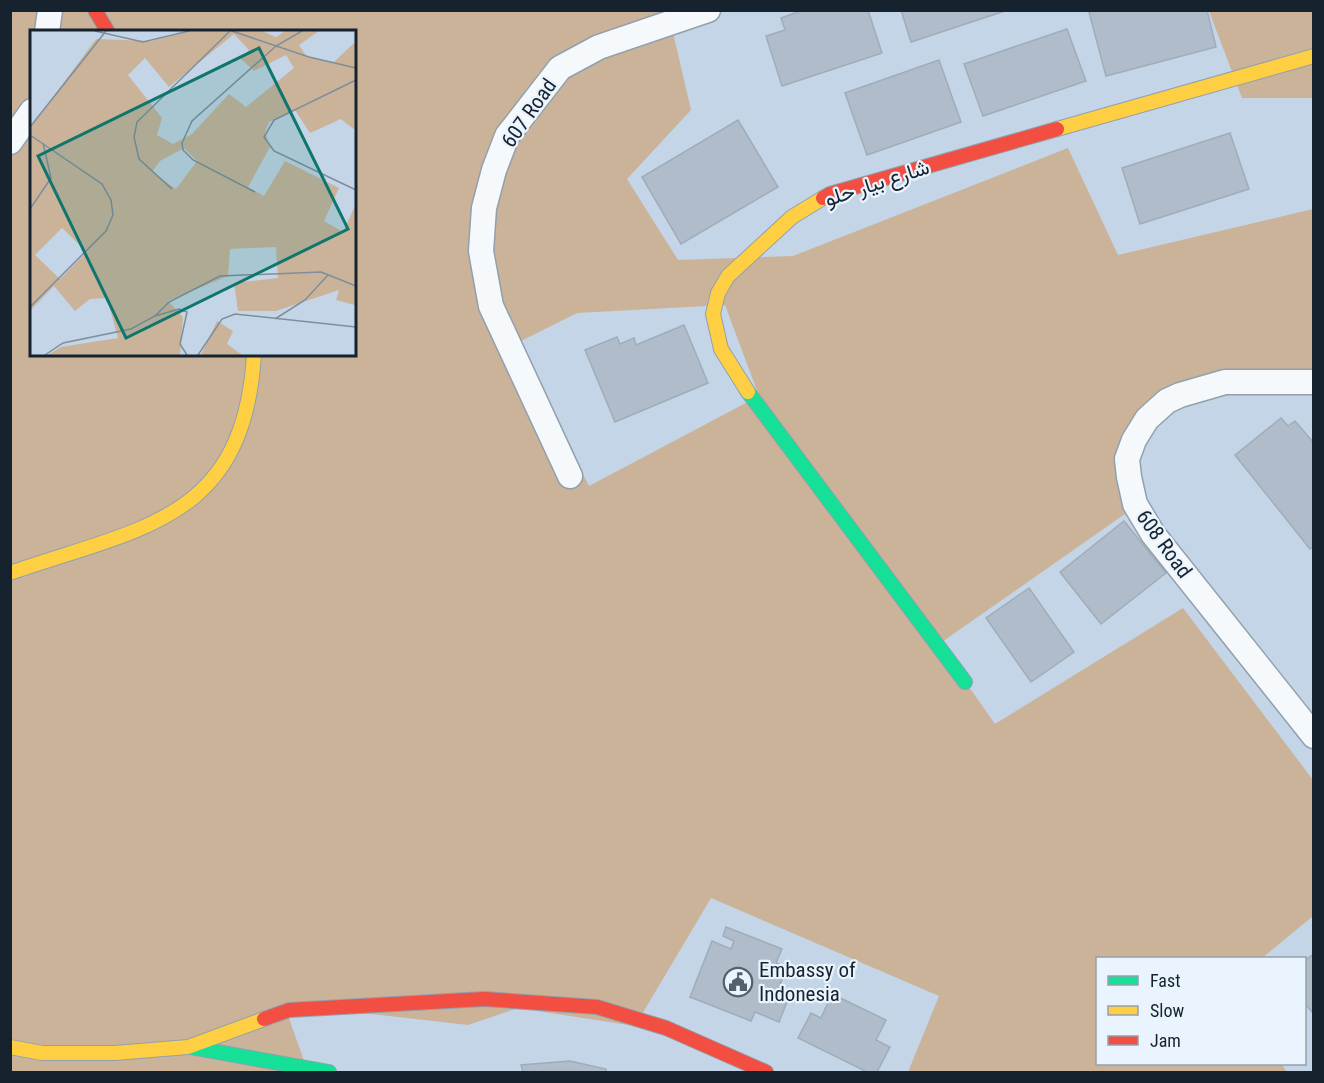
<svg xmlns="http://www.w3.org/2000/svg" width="1324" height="1083" viewBox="0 0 1324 1083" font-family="'Roboto Condensed',Vazirmatn,sans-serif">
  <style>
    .green { fill: #cbb39a; fill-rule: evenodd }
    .building { fill: #b1bccb; stroke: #a0acba; stroke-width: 1.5 }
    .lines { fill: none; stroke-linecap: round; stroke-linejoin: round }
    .street-casing { stroke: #92a0ad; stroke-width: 27 }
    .fast-casing { stroke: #92a0ad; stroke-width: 16 }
    .slow-casing { stroke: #92a0ad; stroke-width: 16 }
    .jam-casing { stroke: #92a0ad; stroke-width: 16 }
    .street { stroke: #f6f9fb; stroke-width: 24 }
    .fast { stroke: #16e098; stroke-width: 14 }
    .slow { stroke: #ffcf43; stroke-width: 14 }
    .jam { stroke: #f24e42; stroke-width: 14 }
    .labels { text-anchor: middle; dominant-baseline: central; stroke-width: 4.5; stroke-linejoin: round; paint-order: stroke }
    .street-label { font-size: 21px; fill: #16232e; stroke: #eaf4fe }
    .poi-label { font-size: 21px; fill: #16232e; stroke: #eaf4fe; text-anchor: start }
    .inset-road { fill: none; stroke: #7e8e9c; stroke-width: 1.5 }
    .view { fill: #0f766e; fill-opacity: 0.15; stroke: #0f766e; stroke-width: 3 }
    .inset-edge { fill: none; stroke: #16232e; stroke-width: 3 }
  </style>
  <rect width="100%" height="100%" fill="#c3d5e6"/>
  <!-- green -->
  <g class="green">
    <path d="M11 11H668L691 110 627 179 678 260 793 256 1068 148 1118 255 1313 209V384L1178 389 1138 449 1142 502 939 644 995 724 1183 608 1313 780V916L1262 958H1098V1064H1281L1287 1072H908L939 996 711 898 635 1026 518 1008 468 1025 284 1004 308 1072H11ZM32 32H354V354H32ZM725 305 759 396 589 486 515 344 577 313Z"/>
    <polygon points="1209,11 1313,11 1313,98 1242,98"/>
  </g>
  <!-- building -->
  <g class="building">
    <polygon points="803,10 868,10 882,53 782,86 766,36 785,30 781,18"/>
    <polygon points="901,10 1008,10 911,42"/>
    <polygon points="1096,10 1207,10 1216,47 1106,76 1089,12"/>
    <polygon points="1067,29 1086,81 983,116 964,64"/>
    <polygon points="939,60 961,122 867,155 845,93"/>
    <polygon points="738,120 778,187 681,244 642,177"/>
    <polygon points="1230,133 1249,189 1140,224 1122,168"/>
    <polygon points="684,325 708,383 615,422 585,350 617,337 620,344 634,338 636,345"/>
    <polygon points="1281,418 1288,426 1295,421 1314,443 1314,546 1310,549 1235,455"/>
    <polygon points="1124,521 1166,573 1101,624 1060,572"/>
    <polygon points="1029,588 1074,652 1031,682 986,618"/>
    <polygon points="726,927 782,949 776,963 787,967 775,997 787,1002 779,1022 755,1012 751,1021 690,997 712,941 731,949 734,941 723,936"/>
    <polygon points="1314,954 1314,1014 1304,1003 1304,961"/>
    <polygon points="832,994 886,1020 876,1040 890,1047 877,1072 867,1072 798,1038 811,1013 821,1018"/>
    <polygon points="570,1061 606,1069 606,1072 523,1072 521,1065"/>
  </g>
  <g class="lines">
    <!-- street casing -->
    <g class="street-casing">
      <g id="street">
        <polyline points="47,32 50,10"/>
        <polyline points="10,142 32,111"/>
        <polyline points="1314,382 1225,382 1180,395 1167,401 1147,419 1134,440 1127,459 1129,477 1135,504 1153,534 1314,736"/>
        <polyline points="570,476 491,306 481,251 484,208 494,170 507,136 560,68 599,47 708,10"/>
      </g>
    </g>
    <!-- fast casing -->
    <g class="fast-casing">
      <g id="fast">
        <polyline points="748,392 965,682"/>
        <polyline points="190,1047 329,1072"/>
      </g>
    </g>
    <!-- slow casing -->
    <g class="slow-casing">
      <g id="slow">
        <polyline points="1057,129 1314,56"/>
        <polyline points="748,392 721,349 713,314 718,293 728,276 792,217 823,198"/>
        <path d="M10 573C142 527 244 521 254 354"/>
        <polyline points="10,1047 42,1053 115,1053 188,1047 264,1019"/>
      </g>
    </g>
    <!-- jam casing -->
    <g class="jam-casing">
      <g id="jam">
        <polyline points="95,10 108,32"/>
        <polyline points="823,198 830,194 1057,129"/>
        <polyline points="264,1019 289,1010 484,999 597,1007 666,1028 766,1072"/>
      </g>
    </g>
    <!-- street -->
    <use href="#street" class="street"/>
    <!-- fast -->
    <use href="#fast" class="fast"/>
    <!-- slow -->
    <use href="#slow" class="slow"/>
    <!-- jam -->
    <use href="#jam" class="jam"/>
  </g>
  <!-- icons -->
  <defs>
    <g id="civic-ring" transform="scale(1.5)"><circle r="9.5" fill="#eaf4fe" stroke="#53616e" stroke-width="1.5"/><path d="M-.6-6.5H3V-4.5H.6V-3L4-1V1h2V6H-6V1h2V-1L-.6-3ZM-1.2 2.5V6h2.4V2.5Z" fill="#53616e"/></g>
  </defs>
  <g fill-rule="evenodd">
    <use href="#civic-ring" x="738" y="982"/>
  </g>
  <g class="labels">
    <!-- street labels -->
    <g class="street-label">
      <text transform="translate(529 113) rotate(-55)">607 Road</text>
      <text transform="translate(877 183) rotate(-18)">شارع بيار حلو</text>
      <text transform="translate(1164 544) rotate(54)">608 Road</text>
    </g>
    <!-- poi labels -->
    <g class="poi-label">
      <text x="759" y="970">Embassy of<tspan x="759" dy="24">Indonesia</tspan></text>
    </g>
  </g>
  <!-- overview -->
  <g transform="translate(30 30)">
    <rect width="326" height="326" fill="#c3d5e6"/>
    <path d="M161 1H232L246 7 255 1H289L269 15 277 27 304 32 325 12V100L311 89 280 103 265 80 239 92 235 102 240 117 218 157 234 166 255 131 309 158 294 191 313 202 325 176V275L306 270 309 260 246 281H208L204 253 248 248 246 217 200 219 198 246 138 271 153 287 150 325H18L31 317 88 308 77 268 60 269 45 281 24 256 0 281V98L66 9 121 11ZM204 4 219 20 211 29 224 41 256 25 264 38 216 77 199 64 162 104 143 114 127 105 132 88 98 45 115 28 139 57ZM154 118 167 131 146 159 122 142 130 131ZM32 198 57 222 30 249 5 225ZM187 291 203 301 197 314 212 325H171Z" fill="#cbb39a" fill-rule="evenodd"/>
    <path class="inset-road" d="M65 1 113 12 159 1M202 1 279 27 326 38M326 50 244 90 234 107 244 121 326 160M0 97 76 1M0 105 72 154 81 170 83 185 76 201 0 277M142 159 109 129 104 107 107 92 200 1M225 162 163 130 153 120 152 113 162 91 246 16 272 1M0 179 21 148 13 113M125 286 149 279 157 282 150 314 157 325M245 289 275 270 298 245M15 325 33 313 101 299 125 286 139 272 190 246 291 242 326 256M168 325 192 289 205 284 326 297"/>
    <path class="view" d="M229 18 318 199 96 308 8 126Z"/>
    <rect width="326" height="326" class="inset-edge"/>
  </g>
  <!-- border -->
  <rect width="1324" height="1083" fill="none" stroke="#16232e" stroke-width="24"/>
  <!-- legend -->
  <rect x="1096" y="957" width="210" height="108" fill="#eaf4fe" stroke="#95a0ab" stroke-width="1.5"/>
  <rect x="1108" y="976" width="30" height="9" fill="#16e098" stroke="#95a0ab" stroke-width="1.5"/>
  <text x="1150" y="987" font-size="18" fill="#16232e">Fast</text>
  <rect x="1108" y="1006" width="30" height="9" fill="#ffcf43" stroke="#95a0ab" stroke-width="1.5"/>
  <text x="1150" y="1017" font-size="18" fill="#16232e">Slow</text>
  <rect x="1108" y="1036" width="30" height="9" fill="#f24e42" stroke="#95a0ab" stroke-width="1.5"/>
  <text x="1150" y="1047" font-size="18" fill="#16232e">Jam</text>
</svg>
